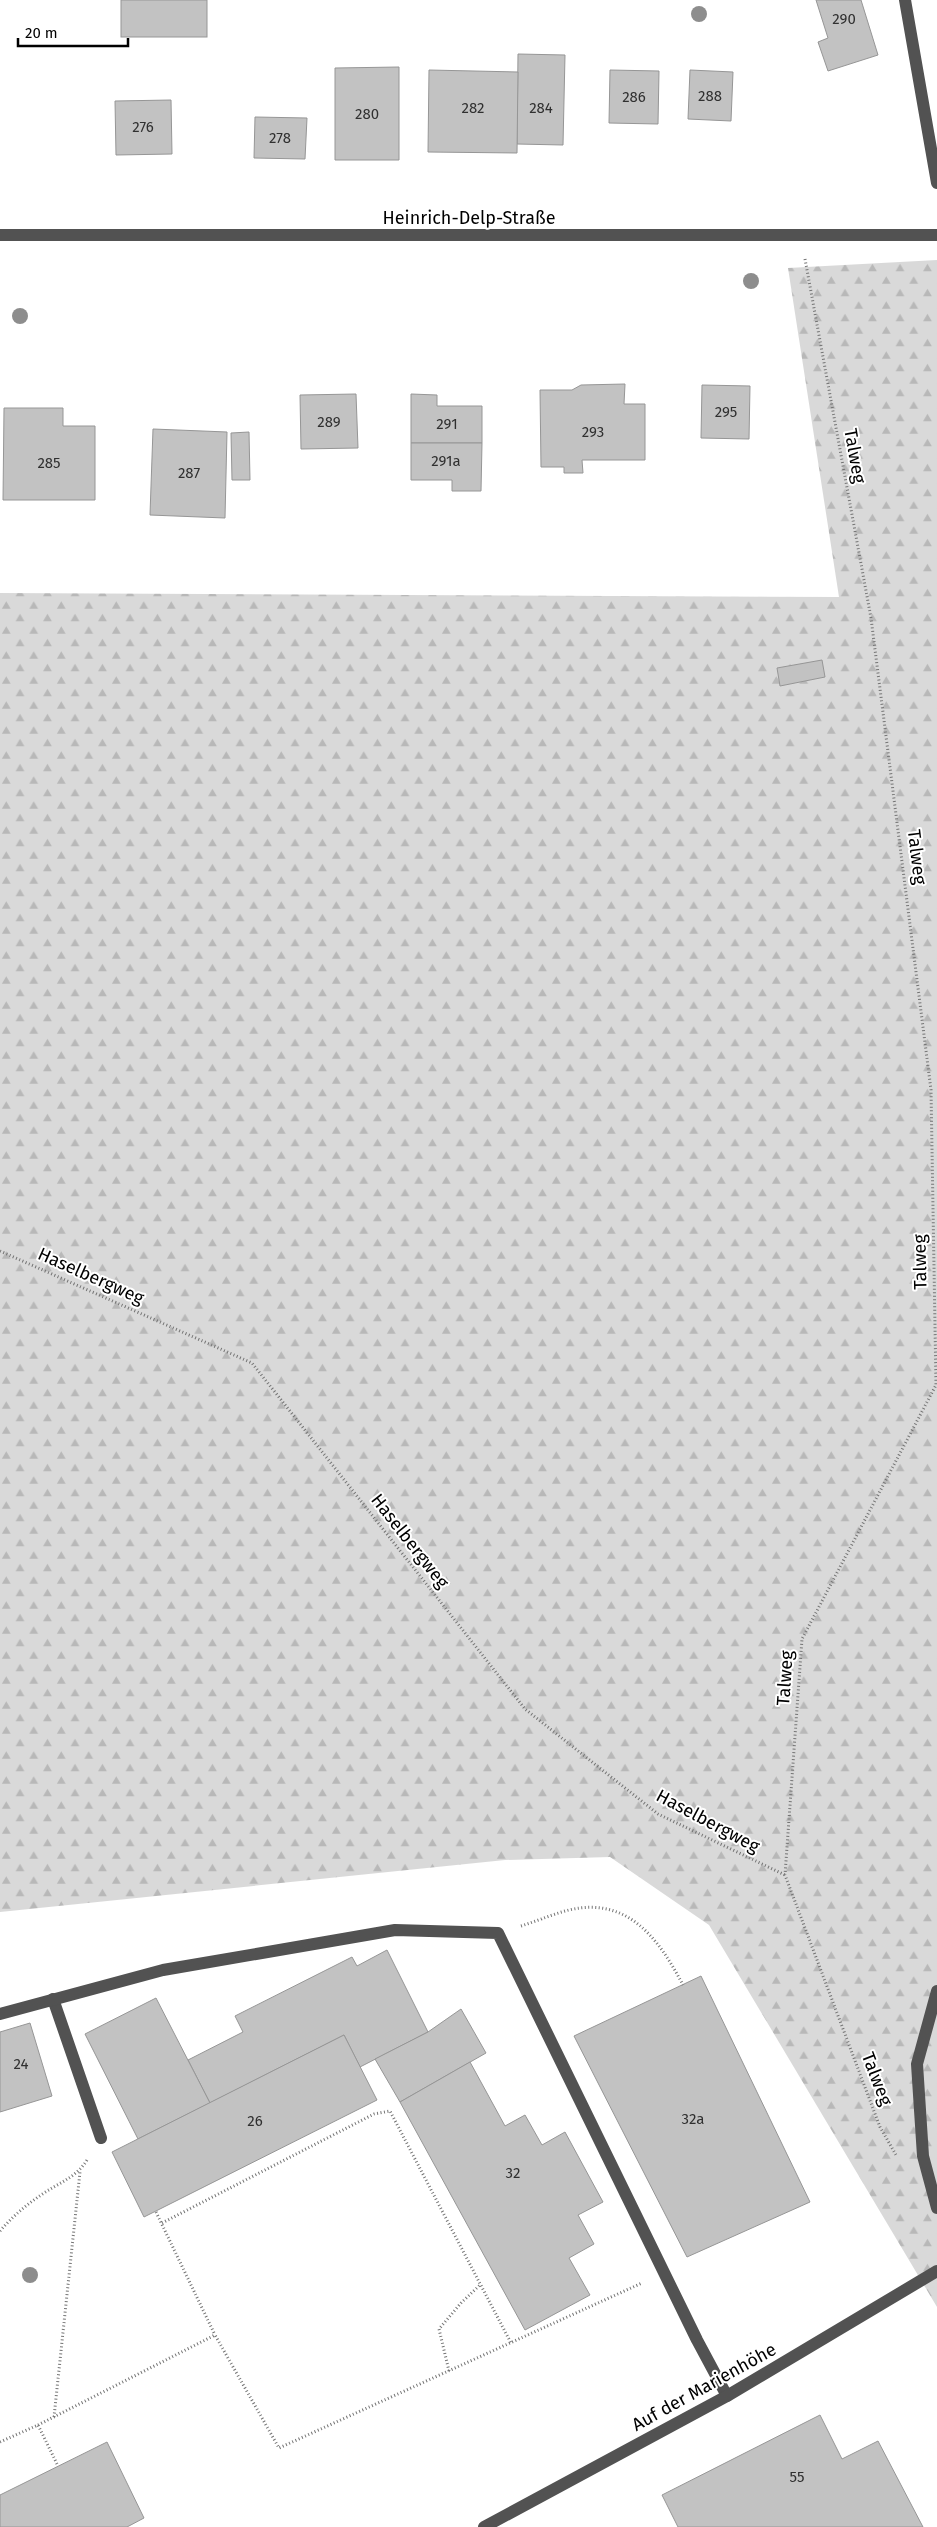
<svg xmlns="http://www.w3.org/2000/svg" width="937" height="2527" viewBox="0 0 937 2527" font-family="'Fira Sans',sans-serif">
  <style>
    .forest { fill: url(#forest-firs) }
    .building { fill: #c2c2c2; stroke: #969696 }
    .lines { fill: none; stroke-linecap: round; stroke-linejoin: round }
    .path { stroke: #747474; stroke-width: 3; stroke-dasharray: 1 2.5; stroke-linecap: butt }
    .minor { stroke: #525252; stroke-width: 12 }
    .tree { fill: #8d8d8d }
    .labels { text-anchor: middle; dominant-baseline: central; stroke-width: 4; stroke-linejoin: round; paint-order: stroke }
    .number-label { font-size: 15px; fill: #303030 }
    .street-label { font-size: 18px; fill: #000; stroke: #fff }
  </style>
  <defs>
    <pattern id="forest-firs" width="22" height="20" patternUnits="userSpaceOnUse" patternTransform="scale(1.25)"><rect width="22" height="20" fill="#d9d9d9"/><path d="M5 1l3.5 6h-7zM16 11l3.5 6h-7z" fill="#b8b8b8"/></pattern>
  </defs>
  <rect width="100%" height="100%" fill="#fff"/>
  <!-- forest -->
  <polygon class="forest" points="937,260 937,2307 709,1925 610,1857 505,1860 0,1912 0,593 839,597 788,268"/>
  <!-- building -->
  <g class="building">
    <rect x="121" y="0" width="86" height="37"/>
    <polygon points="816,0 861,0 878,55 828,71 818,42 828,38"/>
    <polygon points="518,54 565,55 563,145 517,144"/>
    <polygon points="399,67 399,160 335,160 335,68"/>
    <polygon points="429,70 518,72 517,153 428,152"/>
    <polygon points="610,70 659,71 658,124 609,123"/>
    <polygon points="690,70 733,72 731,121 688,119"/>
    <polygon points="171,100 172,154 116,155 115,101"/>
    <polygon points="255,117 307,118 305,159 254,158"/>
    <polygon points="625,384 624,404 645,404 645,460 582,460 583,473 564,473 564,467 541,467 540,390 572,390 581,385"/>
    <polygon points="702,385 750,386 749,439 701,438"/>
    <polygon points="356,394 358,448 301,449 300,395"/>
    <polygon points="411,394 437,395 437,406 482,406 482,443 411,443"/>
    <polygon points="4,408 63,408 63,426 95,426 95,500 3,500"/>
    <polygon points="153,429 227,432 225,518 150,515"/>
    <polygon points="249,432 250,480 232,480 231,433"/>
    <polygon points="411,443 482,443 481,491 452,491 452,480 411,480"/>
    <polygon points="822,660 825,677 780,686 777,668"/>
    <polygon points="387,1950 428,2032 360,2067 344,2035 210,2103 188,2060 243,2032 235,2016 352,1957 357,1966"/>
    <polygon points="701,1976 810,2202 687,2257 574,2036"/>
    <polygon points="156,1998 210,2103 138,2139 85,2034"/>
    <polygon points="461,2009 486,2053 400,2102 375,2059 428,2032"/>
    <polygon points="30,2023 52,2096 0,2112 0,2032"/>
    <polygon points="344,2035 377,2100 144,2217 112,2152"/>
    <polygon points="470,2062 505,2126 525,2115 542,2145 565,2132 603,2202 578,2215 594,2244 569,2258 590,2295 525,2330 400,2102"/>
    <polygon points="820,2415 842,2459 878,2441 923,2527 678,2527 662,2495"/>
    <polygon points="107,2442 144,2518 127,2527 0,2527 0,2495"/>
  </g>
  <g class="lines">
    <!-- path -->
    <g class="path">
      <polyline points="805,259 871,618 931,1090 936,1385 802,1639 785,1875 880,2127 896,2155"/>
      <polyline points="0,1251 252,1363 525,1709 658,1814 785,1875"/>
      <path d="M521 1926C537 1921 553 1914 569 1910 628 1896 659 1939 683 1985"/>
      <polyline points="156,2212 215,2335"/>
      <polyline points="162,2223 374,2114 390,2111 511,2343"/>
      <path d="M0 2231C12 2217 26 2205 41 2195 58 2183 76 2178 87 2160"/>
      <polyline points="449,2371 439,2329 461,2303 481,2284"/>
      <polyline points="54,2417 80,2172"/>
      <polyline points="38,2425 215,2335 279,2448 642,2283"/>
      <polyline points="0,2442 38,2425 58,2466"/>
    </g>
    <!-- minor -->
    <g class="minor">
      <polyline points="905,0 937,183"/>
      <polyline points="0,235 937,235"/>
      <polyline points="937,1991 917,2064 923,2156 937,2208"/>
      <polyline points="53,1999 101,2138"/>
      <polyline points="0,2014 163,1970 395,1930 498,1933 697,2340 727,2396"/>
      <polyline points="484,2527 727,2396 937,2271"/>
    </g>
  </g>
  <!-- trees -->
  <g class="tree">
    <circle cx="699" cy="14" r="8"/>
    <circle cx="751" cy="281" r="8"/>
    <circle cx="20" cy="316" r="8"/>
    <circle cx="30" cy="2275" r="8"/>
  </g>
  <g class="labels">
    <!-- number labels -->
    <g class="number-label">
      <text x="844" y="19">290</text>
      <text x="710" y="96">288</text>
      <text x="634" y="97">286</text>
      <text x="473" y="108">282</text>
      <text x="541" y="108">284</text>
      <text x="367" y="114">280</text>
      <text x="143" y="127">276</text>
      <text x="280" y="138">278</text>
      <text x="726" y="412">295</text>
      <text x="329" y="422">289</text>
      <text x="447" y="424">291</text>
      <text x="593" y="432">293</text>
      <text x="446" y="461">291a</text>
      <text x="49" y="463">285</text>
      <text x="189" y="473">287</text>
      <text x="21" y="2064">24</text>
      <text x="693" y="2119">32a</text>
      <text x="255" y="2121">26</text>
      <text x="513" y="2173">32</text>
      <text x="797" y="2477">55</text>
    </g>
    <!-- street labels -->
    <g class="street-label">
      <text x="469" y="218">Heinrich-Delp-Straße</text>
      <text transform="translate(855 456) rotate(80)">Talweg</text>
      <text transform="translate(917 857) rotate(83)">Talweg</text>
      <text transform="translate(920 1262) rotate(-91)">Talweg</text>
      <text transform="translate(91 1276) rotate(24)">Haselbergweg</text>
      <text transform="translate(410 1541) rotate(52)">Haselbergweg</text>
      <text transform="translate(785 1678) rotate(-86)">Talweg</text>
      <text transform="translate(708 1821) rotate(28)">Haselbergweg</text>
      <text transform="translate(877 2079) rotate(69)">Talweg</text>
      <text transform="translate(704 2387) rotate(-29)">Auf der Marienhöhe</text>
    </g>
  </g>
  <!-- scale -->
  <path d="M18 38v8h110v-8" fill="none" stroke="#000000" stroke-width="2.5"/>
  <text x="25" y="38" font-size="15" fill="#000000" stroke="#ffffff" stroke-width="4" paint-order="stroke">20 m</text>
</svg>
